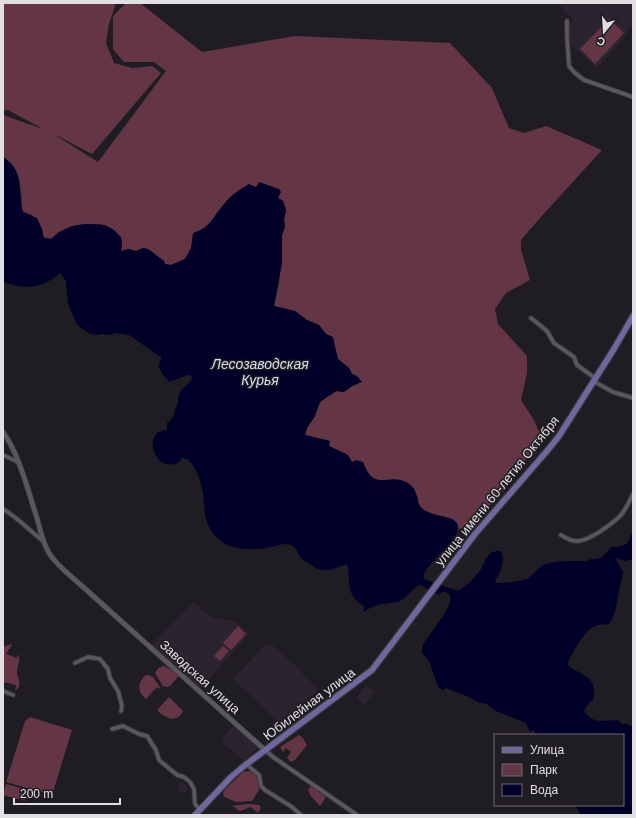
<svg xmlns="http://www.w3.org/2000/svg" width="636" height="818" viewBox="0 0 636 818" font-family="Helvetica,sans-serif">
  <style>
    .built { fill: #2b2430 }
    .green { fill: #633545 }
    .water { fill: #000029 }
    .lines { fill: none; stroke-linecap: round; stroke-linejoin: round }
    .minor-casing { stroke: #3a373b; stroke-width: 5.5 }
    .tertiary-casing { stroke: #3a373b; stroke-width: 6 }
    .primary-casing { stroke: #3a373b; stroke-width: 8 }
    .minor { stroke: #5b575e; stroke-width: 3.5 }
    .tertiary { stroke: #5b575e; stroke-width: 4.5 }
    .primary { stroke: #7067a0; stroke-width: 5.5 }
    .labels { text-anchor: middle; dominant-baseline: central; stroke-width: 3; stroke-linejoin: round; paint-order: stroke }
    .street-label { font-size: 13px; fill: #e2dfe3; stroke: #201c23 }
    .water-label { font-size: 14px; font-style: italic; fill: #d7dff0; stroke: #201c23 }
  </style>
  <rect width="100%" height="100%" fill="#201c23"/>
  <!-- built -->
  <g class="built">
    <polygon points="556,3 633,3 633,24 626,31 626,36 597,68 569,43 568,26 574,19 567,14 566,14 563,11 564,9 560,5 558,6"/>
    <polygon points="193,602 212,618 235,621 249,634 200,689 152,645 169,627 171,626"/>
    <polygon points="265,645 272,645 300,670 301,672 316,687 317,692 279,722 233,679"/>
    <polygon points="366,685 375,692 364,704 356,698"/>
    <polygon points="234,726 258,747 244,761 222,742 224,739 223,737"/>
    <polygon points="183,782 188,790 182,794 177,786"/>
  </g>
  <!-- green -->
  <g class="green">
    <path d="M3 3H116L109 24 106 43 114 63 132 68 152 66 161 73 92 154 52 133 98 162 166 71 154 62H124L113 49V16L126 3H140L202 52 295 36 450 43 492 88 509 128 524 133 546 126 602 150 540 218 521 240V250L530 280 506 293 495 309 498 324 527 356V373L521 400 534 420 543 441 526 459 514 477 487 508 470 526 458 529V525L450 518 438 516 421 509 418 504V497L396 480H376L370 476 365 468 352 462 348 455 329 446 330 441 305 435 307 428 315 416 320 402 336 391 344 392 352 386 358 384 357 376 352 374 349 368 338 359 334 346 319 325 307 320 295 311 274 306 279 283 282 235 285 227 284 220 286 210 283 201 278 198 279 195 253 187 223 205 207 227 197 232 193 240 191 249 185 259 171 265 165 264 164 261 159 258 150 250 143 248 136 251 128 249 121 251 122 246 101 224C96 225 90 223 85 224 73 225 60 231 51 239L43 237 42 229 32 215 23 212C21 206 22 199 21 193 20 179 15 165 3 157V115L43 129 8 110 3 111Z"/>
    <polygon points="609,19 624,33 595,64 580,49"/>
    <polygon points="238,626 246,634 231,650 223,643"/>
    <path d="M11 644 12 645 6 654 17 658 18 654C21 661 18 663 17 670 16 678 24 684 15 691L16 685 3 682V647Z"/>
    <polygon points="223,646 229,651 220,661 214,656"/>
    <polygon points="164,666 174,671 179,676 170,686 167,687 163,686 155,673 158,668"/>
    <path d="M146 675H148L153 677 160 687 159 689 157 687 146 699C137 692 137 682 146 675Z"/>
    <path d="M169 697 183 711C177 724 165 718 158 711V709Z"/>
    <polygon points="30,717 72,730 52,795 6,782 25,721"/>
    <polygon points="299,735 302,737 307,745 295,760 291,762 287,758 291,752 286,748 283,752 280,747"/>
    <polygon points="250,771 258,776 259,790 252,801 236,802 224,797 223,793 225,789 243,772"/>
    <polygon points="6,784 28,790 25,801 3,795"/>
    <polygon points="311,786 326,797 320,806 310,795 308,790"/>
    <polygon points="248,804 259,805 261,808 258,813 251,807 240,811 232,806"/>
  </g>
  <!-- water -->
  <path class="water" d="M3 157C26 171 17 192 23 212L37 218 42 229 44 238 51 239 59 232 72 226 87 224 105 225 114 230 121 237 122 241 121 251 128 249 136 251 143 248 148 249 164 261 165 264 171 265 185 259 191 248 193 233C210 228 213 217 224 204 231 195 240 189 249 184L256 187 259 182 279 189 281 192 278 198 283 201 286 210 284 220 285 227 282 235V263L274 306 295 311 307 320 319 325 326 334 333 337 338 359 349 368 352 374 357 376 362 382 352 386 344 392 336 391 320 402 315 416 307 428 305 435 330 441 329 446 348 455 352 462 356 460 363 462C375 494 388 471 408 483 423 493 411 506 430 513 438 517 458 516 458 527 458 543 425 564 423 577L426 580 458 591C466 586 476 577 481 569 486 560 487 550 501 551 506 559 500 574 495 581L496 583C504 583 524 582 530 577 534 574 538 568 543 565 552 560 576 561 586 561 601 555 599 564 611 547 622 547 629 546 631 534L633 532V559L625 561 617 558 616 560 623 572C622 579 620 585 619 591 616 604 617 613 608 625 592 621 584 635 576 647 573 653 569 659 567 665 576 673 592 674 594 689 594 692 594 695 594 698L585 708 584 711C593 725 604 720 618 720L623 725 625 723 633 727V815H581L575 805H623V735H536L534 730 530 732 526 723 496 711 487 704 480 703 469 697 446 688 443 690 438 687C438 683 436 682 435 678 431 668 431 660 422 653V648C425 637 454 608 450 596 449 593 445 592 443 591L439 595 420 585 417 586 403 599 398 602 382 604 372 607 363 612 364 606C345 596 351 581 347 564 329 570 324 575 307 562 306 561 303 561 302 559 298 556 298 548 291 545 284 542 274 547 267 548 244 551 221 550 209 527 207 523 206 519 205 515 204 496 202 472 187 459H184L183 457C178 466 169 466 161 462 152 453 149 442 158 432L166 430 167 428V423L174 416 175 409 178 403V398L181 390 191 381 192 376 187 375 169 382 163 375 158 366 162 358 129 335 116 333 110 335 101 334 97 335 90 334 77 325 68 304 66 281 60 273C46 285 36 288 18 286 13 285 8 284 3 281Z"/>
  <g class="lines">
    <!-- minor casing -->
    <g class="minor-casing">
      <g id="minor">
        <polyline points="567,21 567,36 569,66 575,73 584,80 633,97"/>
        <polyline points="531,318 547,331 554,343 574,357 577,365 595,378"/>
        <polyline points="593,381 613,392 633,398"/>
        <polyline points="3,455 18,462"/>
        <path d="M3 509C18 518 29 530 43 541"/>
        <path d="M561 535C566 538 572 542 578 541 590 540 609 526 618 518 625 512 629 502 633 494"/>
        <polyline points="75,663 88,657 100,659 108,669 110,678 118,691 122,706 121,711"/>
        <polyline points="3,691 13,695"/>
        <polyline points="112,729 123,726 139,734 147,736 156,750 159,760 177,775 184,777 190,782 194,789 195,804 200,810"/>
        <polyline points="265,750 273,757 357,815"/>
        <polyline points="246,764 259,775 261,786 265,790 292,807 301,815"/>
      </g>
    </g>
    <!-- tertiary casing -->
    <g class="tertiary-casing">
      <path id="tertiary" d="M3 432C20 456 28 491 37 518 40 530 43 543 49 553 57 566 71 576 82 586L265 750"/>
    </g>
    <!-- primary casing -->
    <g class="primary-casing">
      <polyline id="primary" points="195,815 231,777 244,766 372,670 475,534 547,451 559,436 614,349 633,316"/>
    </g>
    <!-- minor -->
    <use href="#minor" class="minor"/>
    <!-- tertiary -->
    <use href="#tertiary" class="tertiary"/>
    <!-- primary -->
    <use href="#primary" class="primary"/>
  </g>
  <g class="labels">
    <!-- street labels -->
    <g class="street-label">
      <text transform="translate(497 491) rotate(-51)">улица имени 60-летия Октября</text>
      <text transform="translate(200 677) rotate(42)">Заводская улица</text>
      <text transform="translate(309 704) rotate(-37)">Юбилейная улица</text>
    </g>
    <!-- water labels -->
    <g class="water-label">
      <text x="260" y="364">Лесозаводская<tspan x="260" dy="16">Курья</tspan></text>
    </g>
  </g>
  <!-- border -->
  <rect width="636" height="818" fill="none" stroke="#e2dfe3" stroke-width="8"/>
  <!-- legend -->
  <rect x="494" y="734" width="130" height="72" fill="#201c23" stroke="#6e6a70"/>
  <rect x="502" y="747" width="20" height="6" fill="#7067a0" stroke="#6e6a70"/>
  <text x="530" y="754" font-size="12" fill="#e2dfe3">Улица</text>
  <rect x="502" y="764" width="20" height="12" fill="#633545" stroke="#6e6a70"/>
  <text x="530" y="774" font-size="12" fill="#e2dfe3">Парк</text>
  <rect x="502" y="784" width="20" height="12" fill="#000029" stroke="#6e6a70"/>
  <text x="530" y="794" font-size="12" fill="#e2dfe3">Вода</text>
  <!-- north arrow -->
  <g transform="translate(604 32) rotate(198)" stroke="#201c23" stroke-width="3" paint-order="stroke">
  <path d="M0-3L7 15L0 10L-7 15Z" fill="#e2dfe3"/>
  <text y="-6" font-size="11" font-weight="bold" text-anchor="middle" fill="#e2dfe3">С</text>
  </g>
  <!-- scale -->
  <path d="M14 798v6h106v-6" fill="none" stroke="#e2dfe3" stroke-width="2"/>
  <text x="20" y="798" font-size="12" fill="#e2dfe3" stroke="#201c23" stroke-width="3" paint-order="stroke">200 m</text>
</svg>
